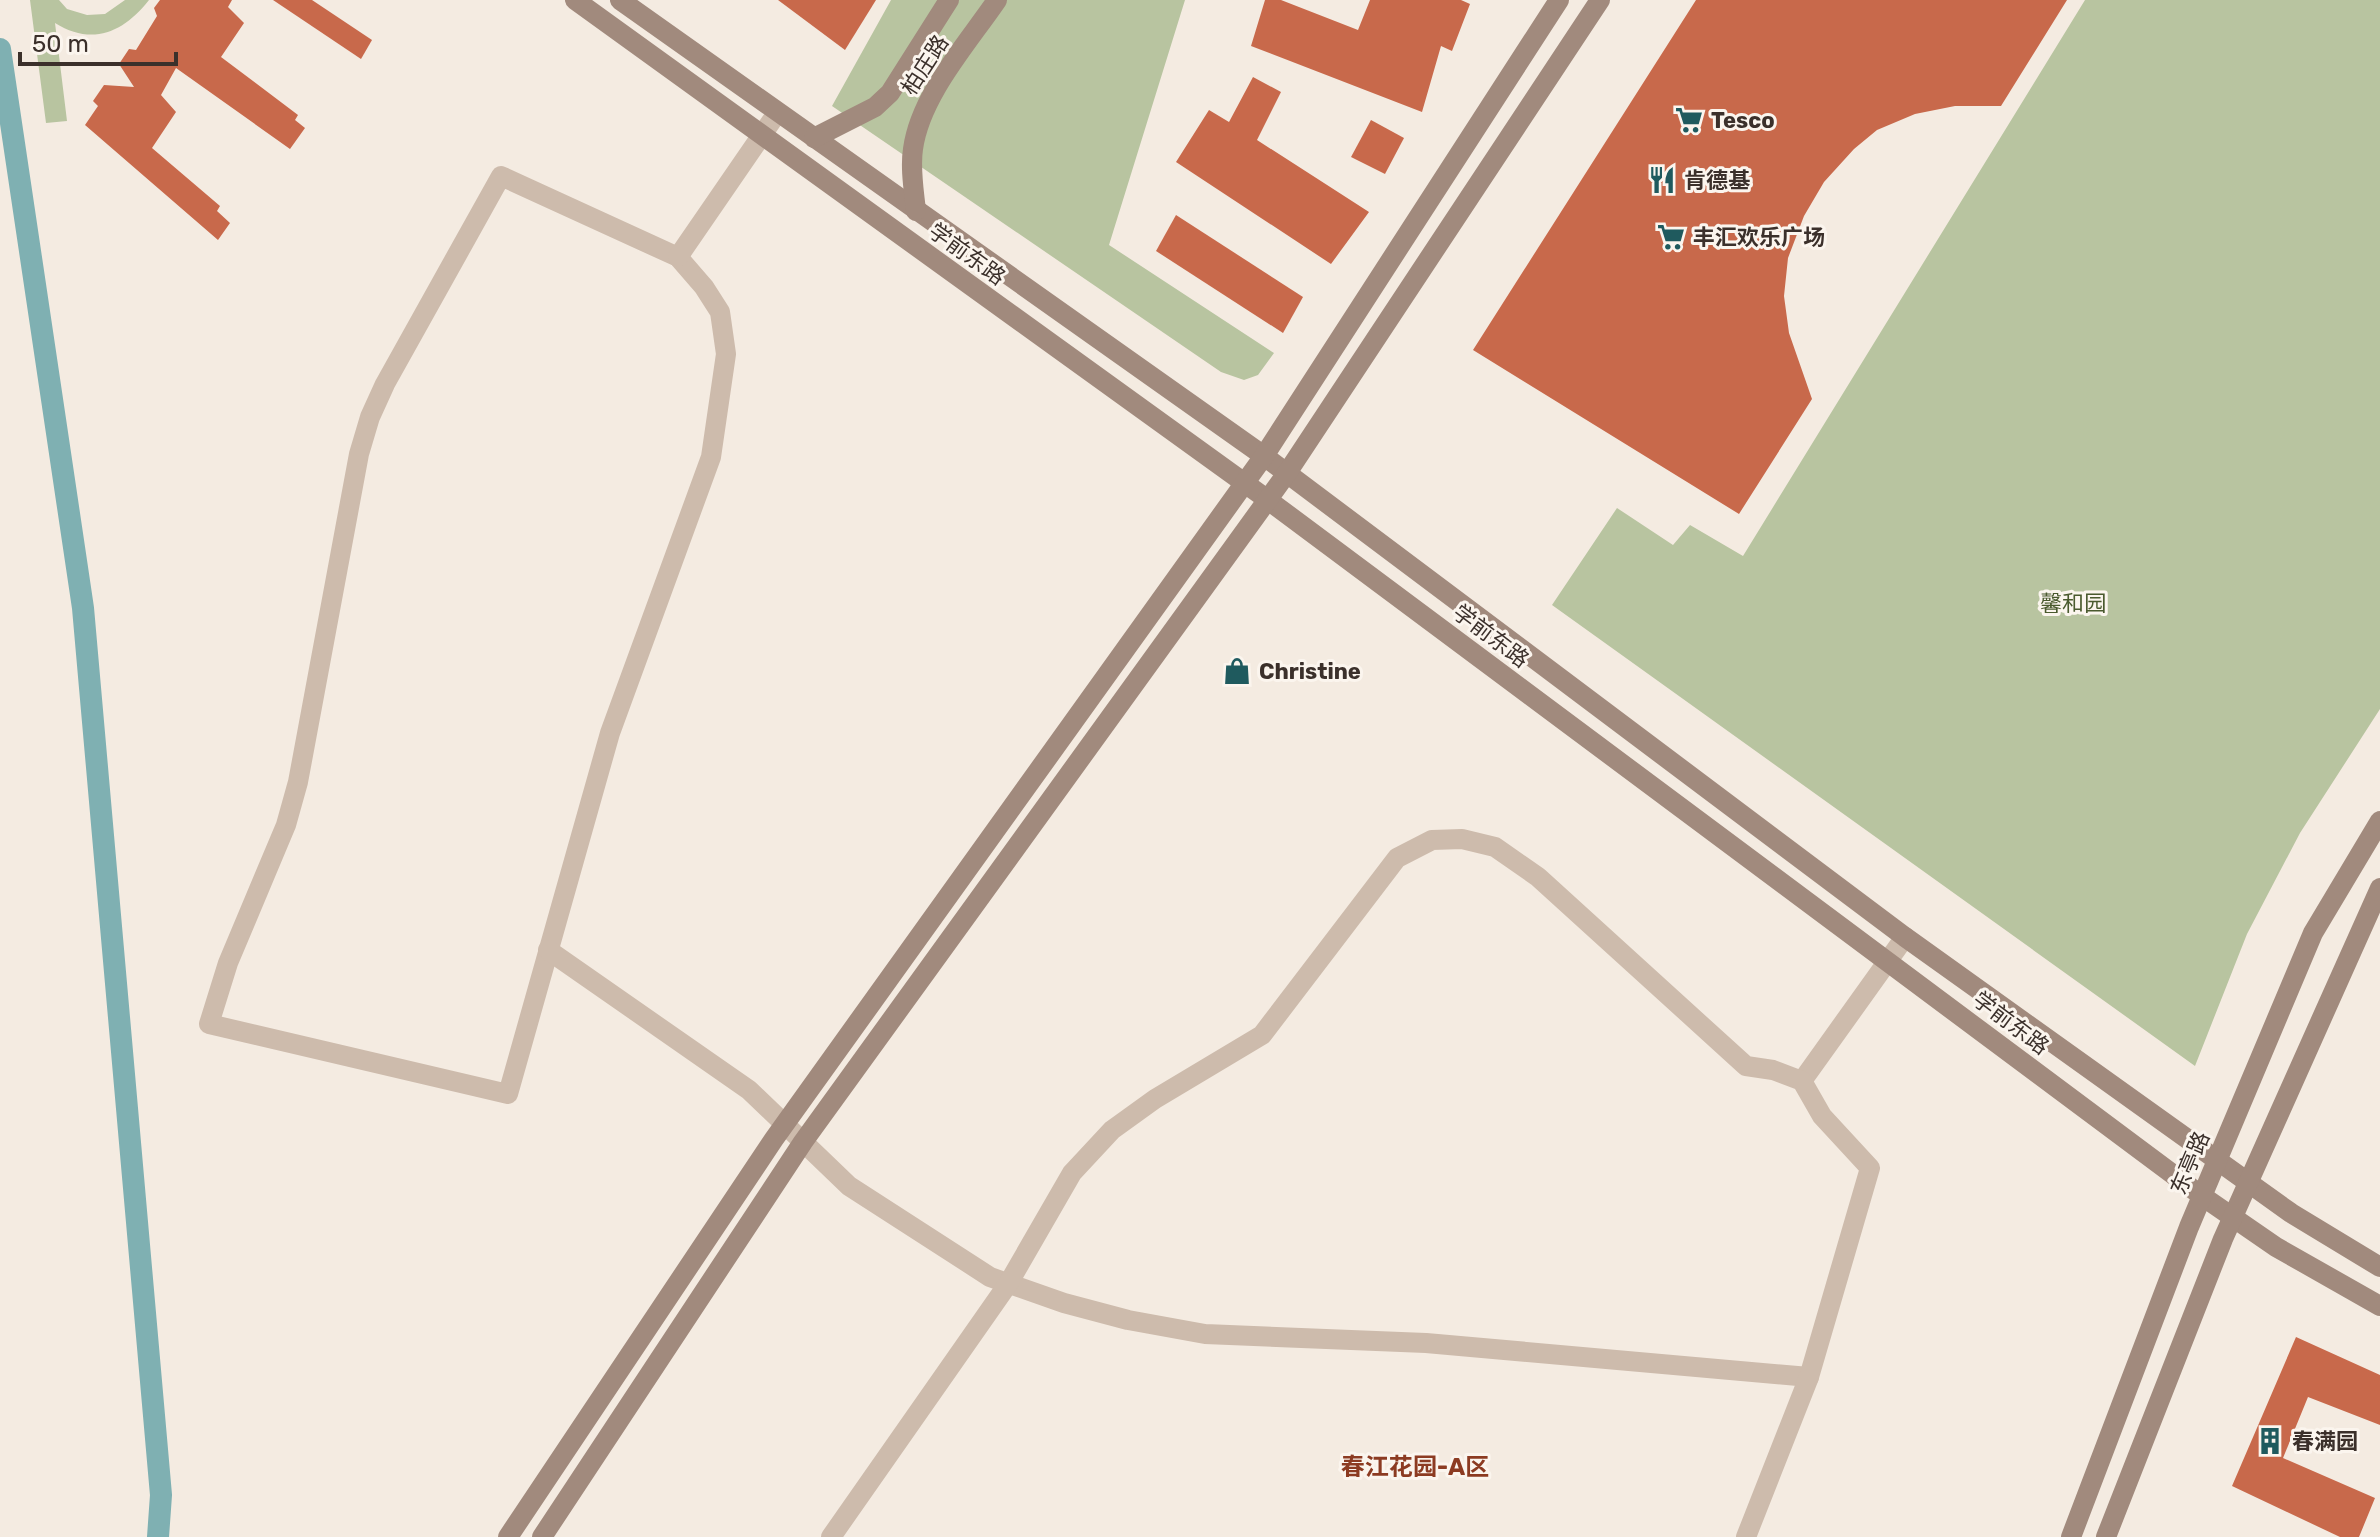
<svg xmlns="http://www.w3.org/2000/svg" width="2380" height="1537" viewBox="0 0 2380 1537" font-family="Rubik,'Noto Sans SC',sans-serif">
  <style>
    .green { fill: #b8c4a0 }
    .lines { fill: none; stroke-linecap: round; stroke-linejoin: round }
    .canal { stroke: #7fb0b2; stroke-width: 22 }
    .building { fill: #c8694b }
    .street { stroke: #cdbbac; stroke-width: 20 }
    .secondary { stroke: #a18a7d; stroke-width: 20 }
    .labels { text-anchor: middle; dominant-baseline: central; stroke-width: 6; stroke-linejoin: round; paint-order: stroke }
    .street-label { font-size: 22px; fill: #3b302b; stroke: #fbf5ee }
    .poi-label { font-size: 22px; font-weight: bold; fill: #3b302b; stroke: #fbf5ee; text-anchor: start }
    .park-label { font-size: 22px; fill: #4a5a2e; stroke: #fbf5ee }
    .neighbourhood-label { font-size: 24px; font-weight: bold; fill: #8c3b22; stroke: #fbf5ee }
  </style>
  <rect width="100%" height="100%" fill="#f4ebe1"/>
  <!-- green -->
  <g class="green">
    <path d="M30 0H59L67 9 87 15 105 14 125 0H149C123 33 92 46 55 23L67 121 46 123Z"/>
    <polygon points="891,0 1185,0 1109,245 1274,353 1258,375 1244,380 1221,372 832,106"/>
    <polygon points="2085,0 2380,0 2380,709 2300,833 2247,934 2195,1066 1552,605 1617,508 1673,545 1690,525 1743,556"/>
  </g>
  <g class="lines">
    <!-- canal -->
    <polyline class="canal" points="0,49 83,608 161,1495 158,1537"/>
  </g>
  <!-- building -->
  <g class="building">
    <polygon points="160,0 232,0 228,7 244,23 221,57 298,115 295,120 305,128 290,149 176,68 161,95 176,112 152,148 220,206 217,211 230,223 218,240 85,125 98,106 93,101 104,85 134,87 119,64 129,49 136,50 157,16 154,8"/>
    <polygon points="273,0 312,0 372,40 361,59"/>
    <polygon points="778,0 876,0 845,50"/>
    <polygon points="1265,0 1281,0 1358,30 1370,0 1461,0 1470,4 1452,51 1441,46 1422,112 1251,46"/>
    <polygon points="1696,0 2067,0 2001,106 1955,106 1915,114 1877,130 1854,149 1824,182 1804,216 1788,258 1784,296 1789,333 1812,399 1739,514 1473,350"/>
    <polygon points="1253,77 1281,92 1257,140 1369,212 1331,264 1176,162 1209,110 1229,122"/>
    <polygon points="1371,120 1404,138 1385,174 1351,157"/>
    <polygon points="1176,215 1303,297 1283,333 1156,251"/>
    <polygon points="2296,1337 2380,1375 2380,1425 2308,1397 2283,1458 2375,1498 2359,1537 2340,1537 2232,1486"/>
  </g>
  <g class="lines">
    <!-- street -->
    <g class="street">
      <polygon points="501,176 678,257 704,287 720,312 726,354 711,457 610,733 508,1094 209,1024 228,963 286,825 298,782 359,454 370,417 385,384"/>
      <polyline points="678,257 777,113"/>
      <polyline points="548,950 749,1090 849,1186 990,1277 1064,1303 1128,1320 1205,1334 1426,1343 1809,1377"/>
      <polyline points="1802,1081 1905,937"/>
      <polyline points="831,1537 1008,1284 1072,1173 1112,1130 1155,1099 1262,1035 1397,858 1432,840 1462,839 1495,847 1538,877 1746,1066 1773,1070 1802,1081 1822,1116 1870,1168 1809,1377 1746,1537"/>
    </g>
    <!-- secondary -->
    <g class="secondary">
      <polyline points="575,0 1268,500 2202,1196 2276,1247 2380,1306"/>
      <polyline points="620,0 1264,456 1905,937 2291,1213 2380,1267"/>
      <polyline points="814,138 875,107 890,93 949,0"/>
      <path d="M916 211C914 191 910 169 913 149 920 96 967 44 997 0"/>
      <polyline points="508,1537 774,1139 1264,456 1559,0"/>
      <polyline points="542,1537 803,1142 1287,473 1600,0"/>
      <polyline points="2071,1537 2189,1227 2313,933 2380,821"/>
      <polyline points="2106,1537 2223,1239 2380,888"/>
    </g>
  </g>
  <!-- icons -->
  <defs>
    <g id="supermarket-bare" transform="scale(2.16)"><path d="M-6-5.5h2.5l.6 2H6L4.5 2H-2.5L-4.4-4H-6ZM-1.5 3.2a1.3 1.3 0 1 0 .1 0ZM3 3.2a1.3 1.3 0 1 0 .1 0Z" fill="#1f5a5e" stroke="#fbf5ee" stroke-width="2.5" paint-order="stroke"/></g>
    <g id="restaurant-bare" transform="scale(2.16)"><path d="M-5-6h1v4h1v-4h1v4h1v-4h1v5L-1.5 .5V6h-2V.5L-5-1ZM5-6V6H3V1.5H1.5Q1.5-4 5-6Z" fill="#1f5a5e" stroke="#fbf5ee" stroke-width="2.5" paint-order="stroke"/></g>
    <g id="shop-bare" transform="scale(2.16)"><path d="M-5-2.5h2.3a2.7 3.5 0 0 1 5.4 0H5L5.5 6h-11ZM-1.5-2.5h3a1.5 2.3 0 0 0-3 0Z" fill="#1f5a5e" stroke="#fbf5ee" stroke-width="2.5" paint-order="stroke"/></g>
    <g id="building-bare" transform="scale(2.16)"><path d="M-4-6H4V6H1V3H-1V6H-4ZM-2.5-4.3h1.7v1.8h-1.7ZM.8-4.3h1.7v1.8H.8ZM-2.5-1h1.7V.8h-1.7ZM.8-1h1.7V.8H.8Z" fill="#1f5a5e" stroke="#fbf5ee" stroke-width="2.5" paint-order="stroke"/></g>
  </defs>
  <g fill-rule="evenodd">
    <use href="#supermarket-bare" x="1689" y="120"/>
    <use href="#restaurant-bare" x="1662" y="180"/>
    <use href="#supermarket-bare" x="1671" y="237"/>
    <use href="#shop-bare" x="1237" y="671"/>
    <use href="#building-bare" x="2270" y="1441"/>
  </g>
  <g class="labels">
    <!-- street labels -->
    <g class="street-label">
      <text transform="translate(925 65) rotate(-57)">柏庄路</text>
      <text transform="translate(967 254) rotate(36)">学前东路</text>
      <text transform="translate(1491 636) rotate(37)">学前东路</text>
      <text transform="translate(2011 1023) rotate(37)">学前东路</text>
      <text transform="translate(2190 1163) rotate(-67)">东亭路</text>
    </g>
    <!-- poi labels -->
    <g class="poi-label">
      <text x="1711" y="120">Tesco</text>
      <text x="1684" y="180">肯德基</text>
      <text x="1693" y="237">丰汇欢乐广场</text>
      <text x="1259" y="671">Christine</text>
      <text x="2292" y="1441">春满园</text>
    </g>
    <!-- park labels -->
    <g class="park-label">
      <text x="2073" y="603">馨和园</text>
    </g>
    <!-- neighbourhood labels -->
    <g class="neighbourhood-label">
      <text x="1415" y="1467">春江花园-A区</text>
    </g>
  </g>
  <!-- scale -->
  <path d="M20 52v12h156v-12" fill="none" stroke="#3b302b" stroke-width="4"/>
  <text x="32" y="52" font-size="24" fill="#3b302b" stroke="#fbf5ee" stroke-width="6" paint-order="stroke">50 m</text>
</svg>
